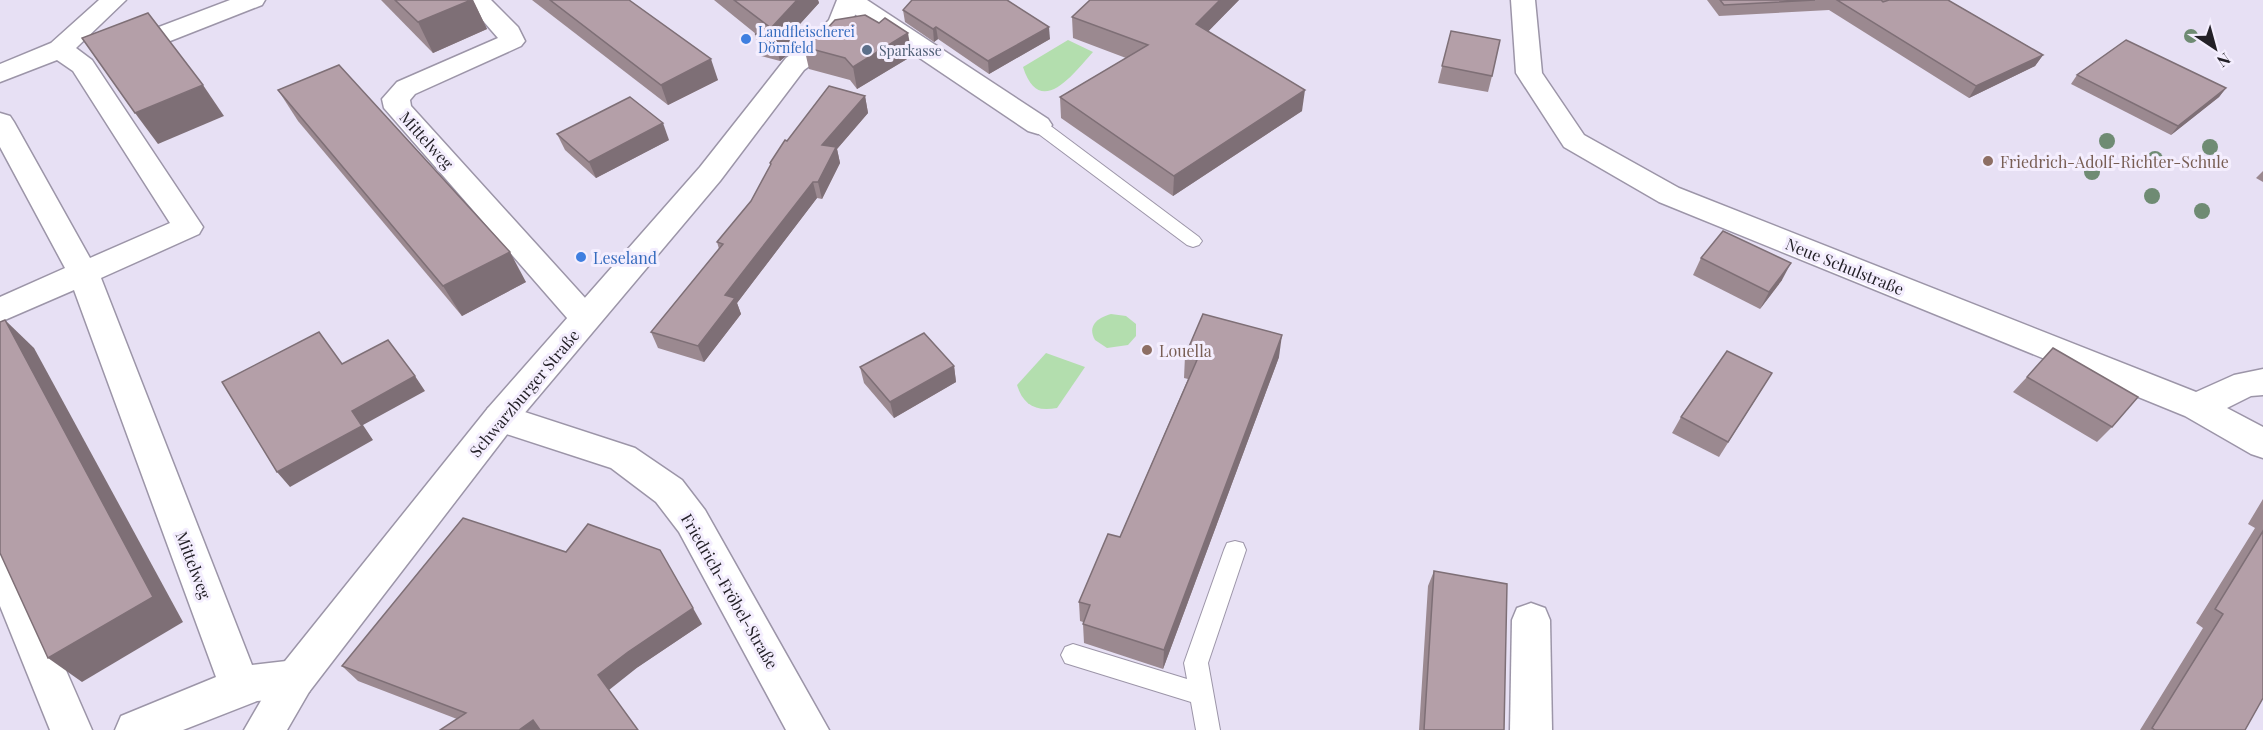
<svg xmlns="http://www.w3.org/2000/svg" width="2263" height="730" viewBox="0 0 2263 730" font-family="'Playfair Display',serif">
  <style>
    .green { fill: #b3deae }
    .lines { fill: none; stroke-linecap: round; stroke-linejoin: round }
    .lane-casing { stroke: #9c95a8; stroke-width: 2 }
    .street-casing { stroke: #9c95a8; stroke-width: 3 }
    .secondary-casing { stroke: #9c95a8; stroke-width: 3 }
    .lane { fill: #fff; fill-rule: evenodd }
    .street { fill: #fff; fill-rule: evenodd }
    .secondary { fill: #fff; fill-rule: evenodd }
    .tree { fill: #6f8b73 }
    .wall { fill: #9b8990 }
    .shaded-wall { fill: #7e6f76 }
    .building { fill: #b49fa8; stroke: #7e6f76; stroke-width: 1.5 }
    .shop-dot { fill: #3f7fe0; stroke: #f4eefe; stroke-width: 2 }
    .service-dot { fill: #5c6f8a; stroke: #f4eefe; stroke-width: 2 }
    .education-dot { fill: #8d6e63; stroke: #f4eefe; stroke-width: 2 }
    .labels { text-anchor: middle; dominant-baseline: central; stroke-width: 6; stroke-linejoin: round; paint-order: stroke }
    .far-shop-label { font-size: 14px; fill: #366cbe; stroke: #f4eefe; text-anchor: start }
    .far-service-label { font-size: 14px; fill: #4e5e75; stroke: #f4eefe; text-anchor: start }
    .street-label { font-size: 16px; fill: #232027; stroke: #f4eefe }
    .education-label { font-size: 16px; fill: #785e54; stroke: #f4eefe; text-anchor: start }
    .shop-label { font-size: 16px; fill: #366cbe; stroke: #f4eefe; text-anchor: start }
  </style>
  <rect width="100%" height="100%" fill="#e7e0f4"/>
  <!-- green -->
  <g class="green">
    <path d="M1068 40 1093 52C1074 73 1040 120 1023 67Z"/>
    <path d="M1111 314 1126 316 1136 324V336L1128 345 1107 348 1095 340C1087 326 1097 318 1111 314Z"/>
    <path d="M1046 353 1085 367 1057 408C1036 412 1023 405 1017 385Z"/>
  </g>
  <g class="lines">
    <!-- lane casing -->
    <g class="lane-casing">
      <g id="lane">
        <polygon points="1038,120 1044,121 1199,237 1202,241 1199,245 1193,247 1187,245 1032,129 1030,125 1032,121"/>
        <polygon points="1235,541 1243,543 1246,550 1208,663 1220,730 1196,730 1191,702 1065,663 1061,655 1065,647 1073,644 1187,679 1184,663 1224,550 1227,543"/>
      </g>
    </g>
    <!-- street casing -->
    <g class="street-casing">
      <g id="street">
        <polygon points="99,0 126,0 76,48 92,60 203,227 199,234 101,278 252,665 295,660 309,666 315,679 309,692 295,698 257,701 183,730 115,730 121,716 216,677 74,290 0,322 0,297 65,268 0,147 0,113 10,116 14,122 90,258 170,223 73,71 57,60 0,82 0,64 51,43"/>
        <polygon points="230,0 265,0 262,5 132,56 123,58 114,56 110,50 114,44"/>
        <polygon points="465,0 491,0 518,27 525,41 521,46 415,94 410,100 411,106 596,310 601,318 596,326 585,330 574,326 384,108 382,99 397,82 498,38"/>
        <polygon points="838,0 867,0 1048,119 1052,125 1048,131 1038,134 1028,131 841,5"/>
        <polygon points="1511,0 1535,0 1542,73 1584,135 1679,188 2196,392 2234,375 2263,369 2263,395 2251,396 2227,408 2263,427 2263,458 2251,454 2185,416 1659,202 1564,147 1516,73"/>
        <polygon points="500,404 635,448 682,480 705,510 829,730 786,730 679,532 656,502 611,468 488,428 483,418 488,408"/>
        <polygon points="0,544 13,549 92,730 50,730 0,606"/>
        <polygon points="1531,603 1545,608 1550,620 1552,730 1510,730 1512,620 1517,608"/>
      </g>
    </g>
    <!-- secondary casing -->
    <g class="secondary-casing">
      <polygon id="secondary" points="837,0 861,0 850,27 826,54 804,70 720,181 512,428 309,692 287,730 244,730 281,666 488,408 700,167 786,58 808,42 829,20"/>
    </g>
    <!-- lane -->
    <use href="#lane" class="lane"/>
    <!-- street -->
    <use href="#street" class="street"/>
    <!-- secondary -->
    <use href="#secondary" class="secondary"/>
  </g>
  <!-- trees -->
  <g class="tree">
    <circle cx="2191" cy="36" r="7"/>
    <circle cx="2107" cy="141" r="8"/>
    <circle cx="2210" cy="147" r="8"/>
    <circle cx="2155" cy="159" r="8"/>
    <circle cx="2092" cy="172" r="8"/>
    <circle cx="2152" cy="196" r="8"/>
    <circle cx="2202" cy="211" r="8"/>
  </g>
  <!-- wall -->
  <g class="wall">
    <polygon points="381,0 473,0 487,29 433,53"/>
    <polygon points="532,0 629,0 718,80 668,105"/>
    <polygon points="714,0 818,0 819,3 789,36 792,51 780,61 761,56 755,34 756,34"/>
    <polygon points="1090,0 1239,0 1208,31 1302,111 1173,196 1061,118 1060,97 1126,58 1073,38 1072,17"/>
    <polygon points="1707,0 1948,0 2043,55 2035,66 1969,98 1829,10 1719,16"/>
    <polygon points="903,10 1050,39 989,74 938,39 934,42 905,22"/>
    <polygon points="1451,31 1492,76 1488,92 1438,83"/>
    <polygon points="804,47 912,56 857,89 850,80 809,69"/>
    <polygon points="2077,75 2226,88 2219,97 2171,135 2071,84"/>
    <polygon points="278,90 526,282 462,316 298,121"/>
    <polygon points="865,96 868,113 837,149 840,163 822,199 817,198 737,303 741,314 704,362 658,348 651,332 719,249 717,242 751,201 771,165 770,163 787,141"/>
    <polygon points="557,134 669,140 596,178 565,150"/>
    <polygon points="2263,171 2263,182 2256,178"/>
    <polygon points="1701,258 1782,280 1760,309 1693,275"/>
    <polygon points="1185,356 1279,357 1163,669 1084,643 1083,624 1083,622 1080,621 1079,602 1120,537 1188,379 1184,378"/>
    <polygon points="954,366 956,382 894,418 864,383 860,367"/>
    <polygon points="2027,377 2112,427 2097,442 2013,392"/>
    <polygon points="1762,389 1719,457 1672,433 1681,417"/>
    <polygon points="2263,499 2263,698 2245,730 2140,730 2203,628 2196,623 2255,528 2248,524"/>
    <polygon points="1434,571 1504,730 1419,730 1428,586"/>
    <polygon points="702,624 638,667 457,719 358,681 342,666"/>
  </g>
  <!-- shaded-wall -->
  <g class="shaded-wall">
    <polygon points="471,0 473,0 487,29 433,53 418,22"/>
    <polygon points="797,0 818,0 819,3 789,36 792,51 780,61 771,28"/>
    <polygon points="1220,0 1239,0 1195,45 1196,24"/>
    <polygon points="936,27 938,39 934,42 933,29"/>
    <polygon points="1049,27 1050,39 989,74 988,61"/>
    <polygon points="908,33 912,56 857,89 853,67"/>
    <polygon points="2043,55 2035,66 1969,98 1976,86"/>
    <polygon points="711,59 718,80 668,105 661,85"/>
    <polygon points="203,85 224,116 158,144 135,113"/>
    <polygon points="2226,88 2219,97 2171,135 2178,126"/>
    <polygon points="1305,90 1302,111 1173,196 1174,176"/>
    <polygon points="865,96 868,113 837,149 840,163 822,199 818,182 822,145"/>
    <polygon points="663,123 669,140 596,178 589,162"/>
    <polygon points="813,182 817,198 737,303 741,314 704,362 698,346 725,295"/>
    <polygon points="510,252 526,282 462,316 443,286"/>
    <polygon points="1791,263 1782,280 1760,309 1769,292"/>
    <polygon points="5,320 34,348 183,622 82,682 48,658"/>
    <polygon points="1282,335 1279,357 1163,669 1164,650"/>
    <polygon points="954,366 956,382 894,418 890,402"/>
    <polygon points="415,376 425,391 363,425 373,440 290,487 277,472 352,411"/>
    <polygon points="693,608 702,624 638,667 609,690 598,675 628,652"/>
    <polygon points="533,720 542,730 519,730"/>
  </g>
  <!-- building -->
  <g class="building">
    <polygon points="395,0 471,0 418,22"/>
    <polygon points="550,0 629,0 711,59 661,85"/>
    <polygon points="734,0 797,0 771,28"/>
    <polygon points="912,0 1007,0 1049,27 988,61 936,27 933,29 903,10"/>
    <polygon points="1090,0 1220,0 1196,24 1305,90 1174,176 1060,97 1148,45 1072,17"/>
    <polygon points="1720,0 1815,0 1724,5"/>
    <polygon points="1837,0 1881,0 1883,2 1889,0 1948,0 2043,55 1976,86"/>
    <polygon points="148,13 203,85 135,113 82,38"/>
    <polygon points="865,15 879,23 885,18 908,33 853,67 845,58 804,47 823,33 835,20"/>
    <polygon points="787,28 775,39 755,34"/>
    <polygon points="1451,31 1500,40 1492,76 1442,66"/>
    <polygon points="2126,40 2226,88 2178,126 2077,75"/>
    <polygon points="339,65 510,252 443,286 278,90"/>
    <polygon points="829,86 865,96 822,145 836,147 818,182 813,182 725,295 735,298 698,346 651,332 723,244 717,242 751,201 771,164 770,163 785,140 787,141"/>
    <polygon points="630,97 663,123 589,162 557,134"/>
    <polygon points="1723,231 1791,263 1769,292 1701,258"/>
    <polygon points="1203,314 1282,335 1164,650 1083,624 1090,605 1079,602 1108,534 1120,537 1197,360 1185,356"/>
    <polygon points="5,320 153,597 48,658 0,553 0,322"/>
    <polygon points="319,332 342,364 388,340 415,376 352,411 362,426 277,472 222,382"/>
    <polygon points="924,333 954,366 890,402 860,367"/>
    <polygon points="2053,348 2138,397 2112,427 2027,377"/>
    <polygon points="1727,351 1772,373 1728,442 1681,417"/>
    <polygon points="463,518 566,552 588,524 660,550 693,608 628,652 598,675 638,730 540,730 533,720 519,730 440,730 466,713 342,666"/>
    <polygon points="2263,531 2263,698 2245,730 2155,730 2152,728 2223,614 2215,609"/>
    <polygon points="1434,571 1507,584 1504,730 1424,730"/>
  </g>
  <!-- markers -->
  <g class="shop-dot">
    <circle cx="746" cy="39" r="6"/>
    <circle cx="581" cy="257" r="6"/>
  </g>
  <circle class="service-dot" cx="867" cy="50" r="6"/>
  <g class="education-dot">
    <circle cx="1988" cy="161" r="6"/>
    <circle cx="1147" cy="350" r="6"/>
  </g>
  <g class="labels">
    <!-- far-shop labels -->
    <g class="far-shop-label">
      <text x="758" y="31">Landfleischerei<tspan x="758" dy="16">Dörnfeld</tspan></text>
    </g>
    <!-- far-service labels -->
    <g class="far-service-label">
      <text x="879" y="50">Sparkasse</text>
    </g>
    <!-- street labels -->
    <g class="street-label">
      <text transform="translate(427 140) rotate(48)">Mittelweg</text>
      <text transform="translate(1845 266) rotate(22)">Neue Schulstraße</text>
      <text transform="translate(524 393) rotate(-50)">Schwarzburger Straße</text>
      <text transform="translate(194 565) rotate(69)">Mittelweg</text>
      <text transform="translate(730 591) rotate(60)">Friedrich-Fröbel-Straße</text>
    </g>
    <!-- education labels -->
    <g class="education-label">
      <text x="2000" y="161">Friedrich-Adolf-Richter-Schule</text>
      <text x="1159" y="350">Louella</text>
    </g>
    <!-- shop labels -->
    <g class="shop-label">
      <text x="593" y="257">Leseland</text>
    </g>
  </g>
  <!-- north arrow -->
  <g transform="translate(2215 48) rotate(144)" stroke="#f4eefe" stroke-width="4.5" paint-order="stroke">
  <path d="M0-4.5L10 22L0 15L-10 22Z" fill="#232027"/>
  <text y="-9" font-size="16" font-weight="bold" text-anchor="middle" fill="#232027">N</text>
  </g>
</svg>
